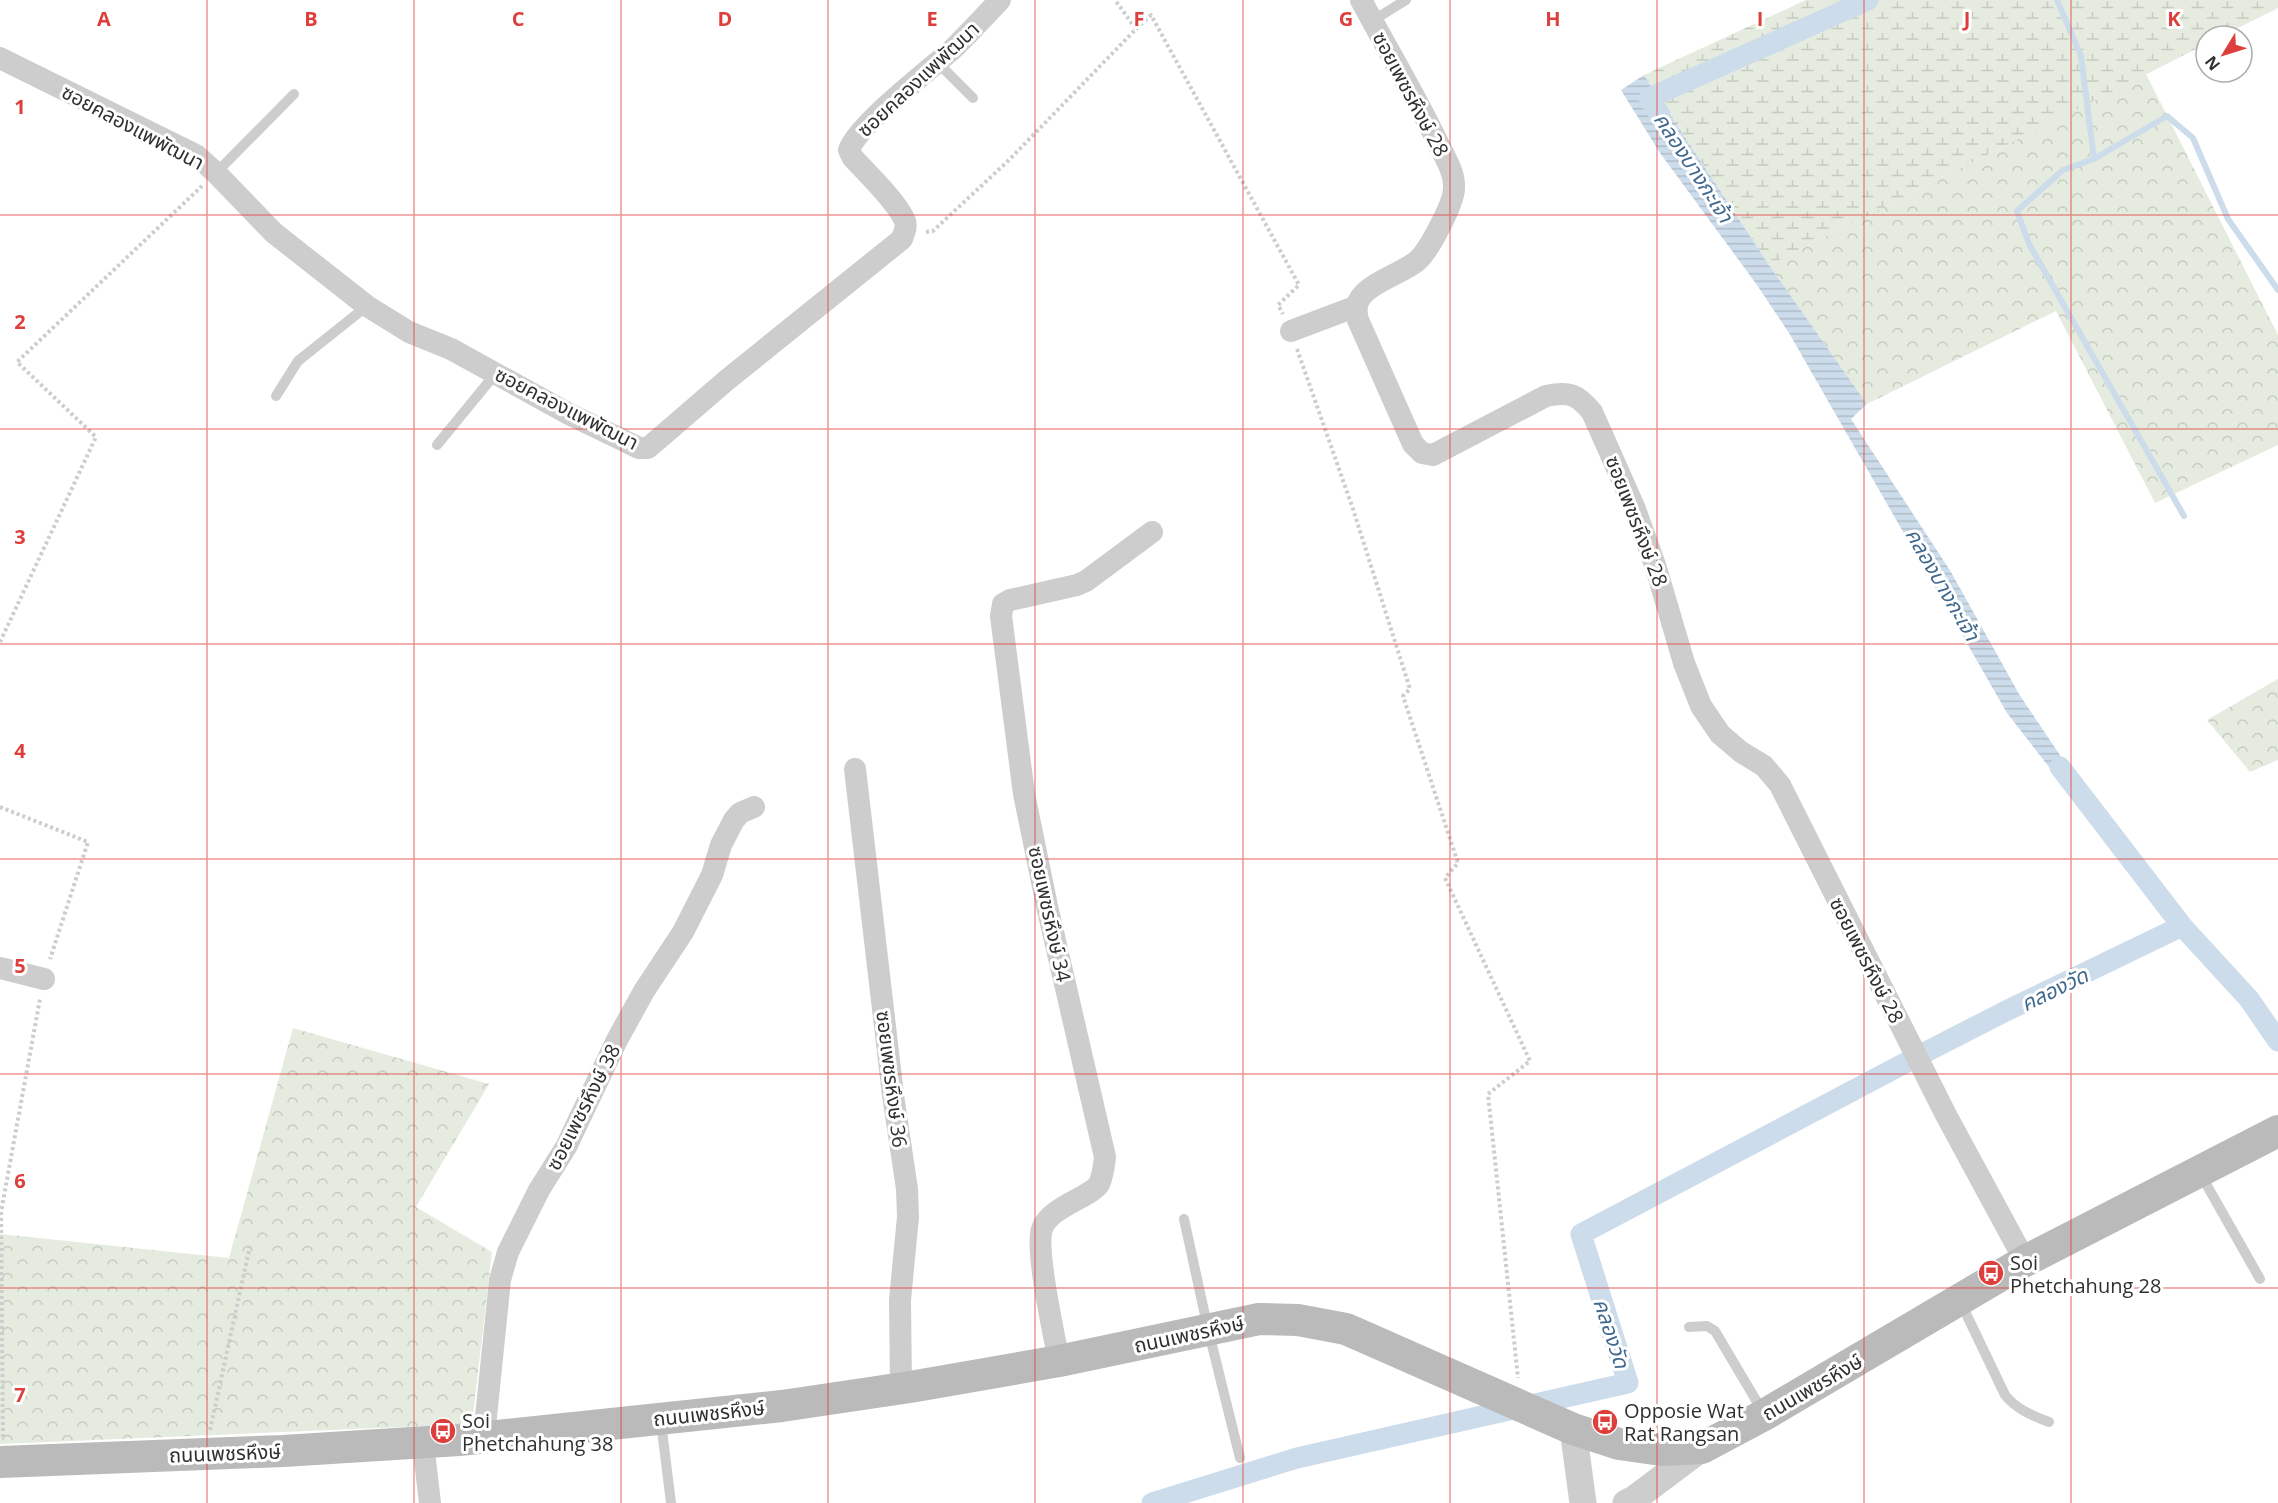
<svg xmlns="http://www.w3.org/2000/svg" width="2278" height="1503" viewBox="0 0 2278 1503" font-family="'Open Sans','Noto Sans Thai',sans-serif">
  <style>
    .forest { fill: url(#forest-crowns) }
    .wetland { fill: url(#wetland-marsh) }
    .water { fill: url(#water-rules) }
    .lines { fill: none; stroke-linecap: round; stroke-linejoin: round }
    .stream { stroke: #ccdceb; stroke-width: 6 }
    .canal { stroke: #ccdceb; stroke-width: 21 }
    .path { stroke: #cdcdcd; stroke-width: 4; stroke-dasharray: 3 3; stroke-linecap: butt }
    .service { stroke: #cdcdcd; stroke-width: 10 }
    .minor { stroke: #cdcdcd; stroke-width: 22 }
    .tertiary { stroke: #cdcdcd; stroke-width: 27 }
    .secondary { stroke: #bababa; stroke-width: 32 }
    .grid { fill: none; stroke: #dd3f3c; stroke-width: 1.5; stroke-opacity: 0.55 }
    .labels { text-anchor: middle; dominant-baseline: central; stroke-width: 6; stroke-linejoin: round; paint-order: stroke }
    .street-label { font-size: 20px; fill: #303030; stroke: #fff }
    .poi-label { font-size: 20px; fill: #303030; stroke: #fff; text-anchor: start }
    .water-label { font-size: 21px; font-style: italic; fill: #41698f; stroke: #fff }
    .grid-label { font-size: 20px; text-anchor: middle; font-weight: bold; fill: #dd3f3c; stroke: #fff; stroke-width: 6; stroke-linejoin: round; paint-order: stroke }
  </style>
  <defs>
    <pattern id="forest-crowns" width="20" height="18" patternUnits="userSpaceOnUse" patternTransform="scale(1.5)"><rect width="20" height="18" fill="#e5ecdf"/><path d="M2 6a3 3 0 1 1 6 0M12 15a3 3 0 1 1 6 0" fill="none" stroke="#c5cbc0"/></pattern>
    <pattern id="wetland-marsh" width="20" height="14" patternUnits="userSpaceOnUse" patternTransform="scale(1.5)"><rect width="20" height="14" fill="#e5ecdf"/><path d="M1 5h8M5 5V1M11 12h8M15 12V8" fill="none" stroke="#c5cbc0"/></pattern>
    <pattern id="water-rules" width="6" height="5" patternUnits="userSpaceOnUse" patternTransform="scale(1.5)"><rect width="6" height="5" fill="#ccdceb"/><path d="M0 2.5h6" fill="none" stroke="#b0bdca"/></pattern>
  </defs>
  <rect width="100%" height="100%" fill="#fff"/>
  <!-- forest -->
  <g class="forest">
    <polygon points="2146,74 2278,335 2278,445 2155,503 2056,311 1867,404 1769,265"/>
    <polygon points="2278,679 2278,760 2250,772 2207,720"/>
    <polygon points="293,1028 489,1084 416,1207 492,1252 472,1424 0,1444 0,1234 229,1258"/>
  </g>
  <!-- wetland -->
  <polygon class="wetland" points="1806,0 2278,0 2278,8 2222,36 2206,36 2206,44 1769,265 1644,75"/>
  <!-- water -->
  <polygon class="water" points="1644,75 1769,265 1867,404 1851,419 1951,572 2019,694 2082,788 2070,794 2007,713 1789,333 1757,285 1660,153 1621,90"/>
  <g class="lines">
    <!-- stream -->
    <g class="stream">
      <polyline points="2057,0 2081,56 2094,159 2063,170 2017,211 2029,244 2184,516"/>
      <polyline points="2094,159 2167,116 2193,138 2228,219 2278,290"/>
    </g>
    <!-- canal -->
    <g class="canal">
      <polyline points="1660,115 1649,98 1868,0"/>
      <polyline points="2060,767 2182,926 2249,999 2278,1041"/>
      <polyline points="1926,1052 2004,1012 2182,926"/>
      <polyline points="1152,1503 1297,1458 1628,1383 1581,1234 1907,1062"/>
    </g>
    <!-- path -->
    <g class="path">
      <polyline points="1136,29 1151,15 1299,285 1278,305 1283,314"/>
      <polyline points="926,232 933,231 1009,160 1136,29 1115,0"/>
      <polyline points="1297,349 1353,509 1410,689 1403,696 1458,863 1445,878 1530,1061 1488,1094 1518,1378"/>
      <polyline points="0,642 96,437 17,362 202,186"/>
      <polyline points="0,807 88,842 50,959"/>
      <polyline points="210,1430 250,1246"/>
      <polyline points="3,1437 1,1212 40,999"/>
    </g>
    <!-- service -->
    <g class="service">
      <polyline points="1372,21 1406,0"/>
      <polyline points="937,62 973,98"/>
      <polyline points="216,173 294,94"/>
      <polyline points="276,396 298,361 367,306"/>
      <polyline points="437,445 496,373"/>
      <polyline points="2201,1175 2260,1279"/>
      <polyline points="1184,1219 1208,1329 1240,1458"/>
      <path d="M1960 1301 2005 1395C2016 1409 2031 1415 2049 1422"/>
      <polyline points="1689,1327 1707,1326 1715,1331 1763,1412"/>
      <polyline points="661,1422 671,1503"/>
    </g>
    <!-- minor -->
    <g class="minor">
      <path d="M1361 0C1386 47 1414 93 1437 141 1444 156 1455 172 1454 188 1454 203 1429 251 1417 261 1402 274 1360 285 1357 306 1356 310 1357 316 1358 320L1413 444 1422 453 1433 455 1546 396C1569 391 1577 394 1592 412L1635 509 1656 568 1684 663 1701 706 1720 734 1741 752 1764 766 1780 785 1946 1115 2025 1261"/>
      <path d="M0 58 196 155 216 173 274 233 367 306 409 332 451 349 569 414 639 448H648L728 379 902 239C904 233 907 227 905 221 898 203 867 173 853 158L849 150C858 124 931 69 955 47 970 32 985 16 1000 0"/>
      <polyline points="1291,331 1357,306"/>
      <polyline points="855,769 893,1095 907,1189 908,1217 900,1300 901,1389"/>
      <polyline points="0,968 44,979"/>
      <path d="M1059 1361C1054 1335 1035 1250 1042 1229 1049 1207 1091 1197 1099 1184 1103 1176 1104 1165 1105 1157L1047 906 1024 794 1001 616 1003 604 1010 600 1077 585 1086 581 1152 532"/>
      <polyline points="484,1436 500,1280 508,1252 539,1190 566,1147 617,1040 644,991 683,932 712,875 721,845 734,820 740,813 754,807"/>
      <polyline points="423,1443 430,1503"/>
    </g>
    <!-- tertiary -->
    <g class="tertiary">
      <polyline points="1573,1429 1583,1503"/>
      <polyline points="1626,1503 1634,1499 1702,1448"/>
    </g>
    <!-- secondary -->
    <polyline class="secondary" points="0,1462 283,1451 459,1440 782,1406 910,1387 1059,1361 1259,1319 1298,1320 1346,1329 1573,1429 1619,1444 1661,1450 1702,1448 1764,1415 2025,1261 2278,1131"/>
  </g>
  <!-- grid -->
  <path class="grid" d="M207 0V1503M414 0V1503M621 0V1503M828 0V1503M1035 0V1503M1243 0V1503M1450 0V1503M1657 0V1503M1864 0V1503M2071 0V1503M0 215H2278M0 429H2278M0 644H2278M0 859H2278M0 1074H2278M0 1288H2278"/>
  <!-- icons -->
  <defs>
    <g id="bus-disc" transform="scale(1.35)"><circle r="9.5" fill="#dd3f3c" stroke="#fff"/><path d="M-5-6H5V4H4V6H2V4H-2V6H-4V4H-5ZM-3.5-4V0h7V-4ZM-3.5 1.2v1.5H-2V1.2ZM2 1.2v1.5H3.5V1.2Z" fill="#fff"/></g>
  </defs>
  <g fill-rule="evenodd">
    <use href="#bus-disc" x="1991" y="1273"/>
    <use href="#bus-disc" x="1605" y="1422"/>
    <use href="#bus-disc" x="443" y="1431"/>
  </g>
  <g class="labels">
    <!-- street labels -->
    <g class="street-label">
      <text transform="translate(918 79) rotate(-43)">ซอยคลองแพพัฒนา</text>
      <text transform="translate(1411 94) rotate(62)">ซอยเพชรหึงษ์ 28</text>
      <text transform="translate(133 127) rotate(28)">ซอยคลองแพพัฒนา</text>
      <text transform="translate(567 408) rotate(27)">ซอยคลองแพพัฒนา</text>
      <text transform="translate(1637 521) rotate(69)">ซอยเพชรหึงษ์ 28</text>
      <text transform="translate(1050 914) rotate(78)">ซอยเพชรหึงษ์ 34</text>
      <text transform="translate(1867 960) rotate(63)">ซอยเพชรหึงษ์ 28</text>
      <text transform="translate(892 1079) rotate(83)">ซอยเพชรหึงษ์ 36</text>
      <text transform="translate(583 1107) rotate(-63)">ซอยเพชรหึงษ์ 38</text>
      <text transform="translate(1189 1334) rotate(-12)">ถนนเพชรหึงษ์</text>
      <text transform="translate(1812 1387) rotate(-30)">ถนนเพชรหึงษ์</text>
      <text transform="translate(709 1413) rotate(-6)">ถนนเพชรหึงษ์</text>
      <text transform="translate(225 1453) rotate(-2)">ถนนเพชรหึงษ์</text>
    </g>
    <!-- poi labels -->
    <g class="poi-label">
      <text x="2010" y="1262">Soi<tspan x="2010" dy="23">Phetchahung 28</tspan></text>
      <text x="1624" y="1410">Opposie Wat<tspan x="1624" dy="23">Rat Rangsan</tspan></text>
      <text x="462" y="1420">Soi<tspan x="462" dy="23">Phetchahung 38</tspan></text>
    </g>
    <!-- water labels -->
    <g class="water-label">
      <text transform="translate(1694 167) rotate(57)">คลองบางกะเจ้า</text>
      <text transform="translate(1943 584) rotate(60)">คลองบางกะเจ้า</text>
      <text transform="translate(2054 989) rotate(-26)">คลองวัด</text>
      <text transform="translate(1612 1333) rotate(72)">คลองวัด</text>
    </g>
  </g>
  <g class="grid-label">
    <text x="104" y="26">A</text>
    <text x="311" y="26">B</text>
    <text x="518" y="26">C</text>
    <text x="725" y="26">D</text>
    <text x="932" y="26">E</text>
    <text x="1139" y="26">F</text>
    <text x="1346" y="26">G</text>
    <text x="1553" y="26">H</text>
    <text x="1760" y="26">I</text>
    <text x="1967" y="26">J</text>
    <text x="2174" y="26">K</text>
    <text x="20" y="114">1</text>
    <text x="20" y="329">2</text>
    <text x="20" y="544">3</text>
    <text x="20" y="758">4</text>
    <text x="20" y="973">5</text>
    <text x="20" y="1188">6</text>
    <text x="20" y="1402">7</text>
  </g>
  <!-- north arrow -->
  <g transform="translate(2224 54) rotate(232)"><circle r="28" fill="#ffffff" stroke="#acacac" stroke-width="1.5"/>
  <path d="M0-4.5L10 22L0 15L-10 22Z" fill="#dd3f3c"/>
  <text y="-9" font-size="16" font-weight="bold" text-anchor="middle" fill="#303030">N</text>
  </g>
</svg>
